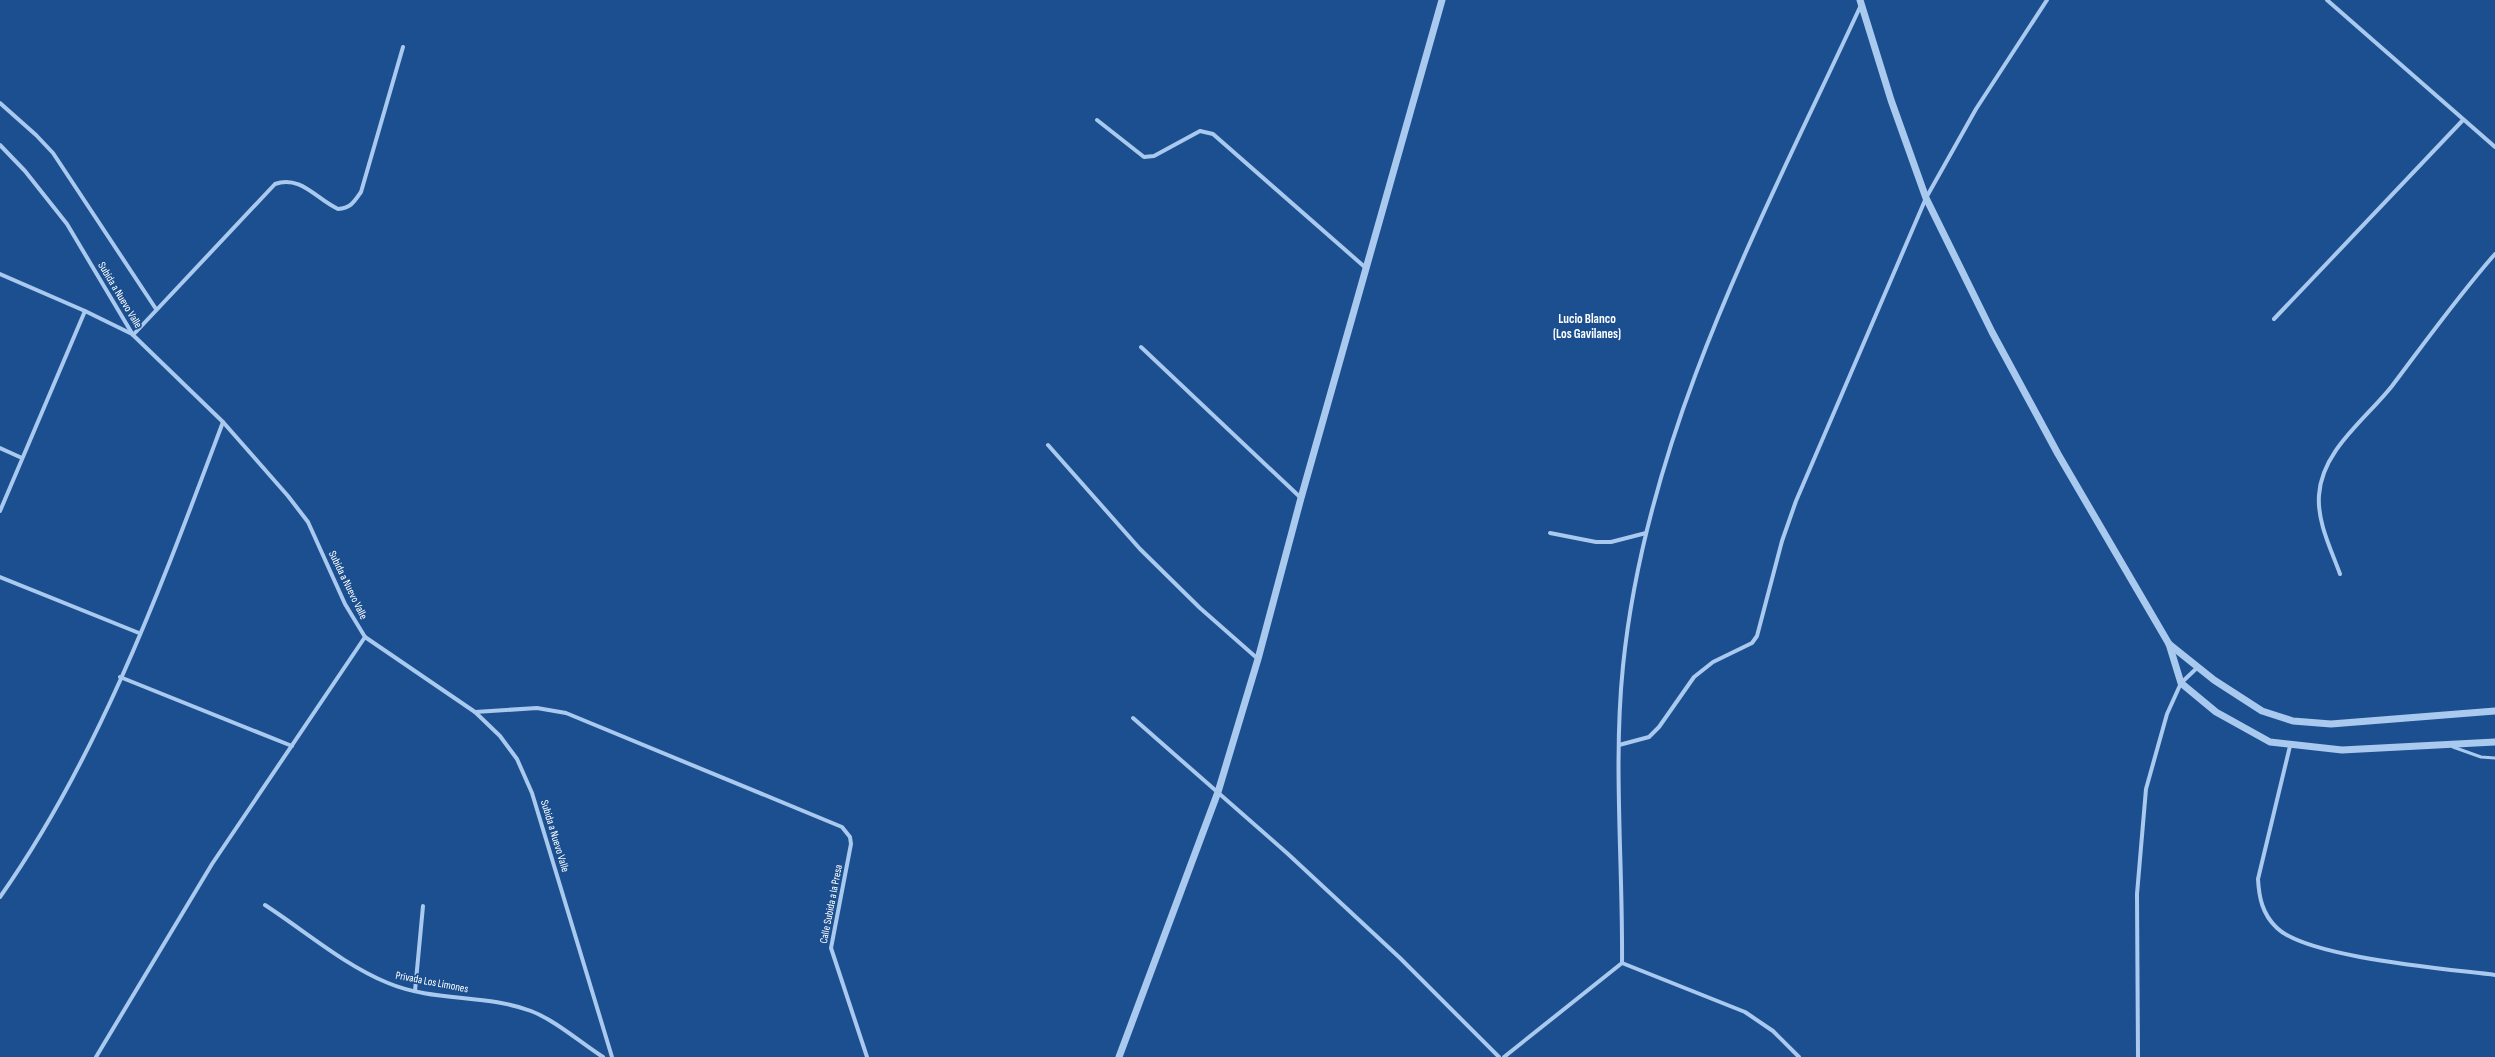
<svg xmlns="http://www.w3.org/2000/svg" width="2495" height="1057" viewBox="0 0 2495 1057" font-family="'Sofia Sans Condensed',sans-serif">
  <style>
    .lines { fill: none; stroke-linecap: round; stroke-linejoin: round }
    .service { stroke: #a9c9ee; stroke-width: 3 }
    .minor { stroke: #a9c9ee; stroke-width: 4 }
    .tertiary { stroke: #a9c9ee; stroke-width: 7 }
    .labels { text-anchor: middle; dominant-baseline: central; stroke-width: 3.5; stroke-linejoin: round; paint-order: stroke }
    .street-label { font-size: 11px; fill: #fff; stroke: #1b4f8f }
    .quarter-label { font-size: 13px; font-weight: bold; fill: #fff; stroke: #1b4f8f }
  </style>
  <rect width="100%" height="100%" fill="#1b4f8f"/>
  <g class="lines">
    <!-- service -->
    <polyline class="service" points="2453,747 2481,757 2495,758"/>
    <!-- minor -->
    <g class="minor">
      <polyline points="2327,0 2495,147"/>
      <polyline points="0,103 36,135 53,153 156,309"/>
      <polyline points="1097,120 1144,157 1154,156 1200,131 1213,134 1367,269"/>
      <polyline points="0,145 25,171 67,224 133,335 223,422 288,496 308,522 345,604 365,637 475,712 500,736 517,759 532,793 612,1057"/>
      <polyline points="0,274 85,311 132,334"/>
      <polyline points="2274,319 2463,120"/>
      <path d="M133 335 275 184C301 175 316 199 338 209 351 208 354 202 361 192L403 47"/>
      <polyline points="1141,347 1301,498"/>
      <polyline points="1048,445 1140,549 1200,608 1258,659"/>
      <polyline points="0,448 22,458"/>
      <polyline points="0,511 85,311"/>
      <polyline points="1550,533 1596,542 1611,542 1646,533"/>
      <path d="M2340 574C2331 549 2317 522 2319 495 2322 450 2366 419 2392 386 2426 341 2458 296 2495 254"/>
      <polyline points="0,577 139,633"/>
      <polyline points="120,677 292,746"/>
      <polyline points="475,712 537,708 566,713 842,827 850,837 851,844 831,948 867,1057"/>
      <polyline points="1133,718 1288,854 1400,958 1499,1057"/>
      <polyline points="1619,745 1649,737 1659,727 1694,677 1713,662 1752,643 1757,636 1782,541 1796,501 1926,198 1976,109 2047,0"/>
      <path d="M2290 746 2258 879C2259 897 2262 914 2277 928 2308 958 2449 969 2495 975"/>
      <path d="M0 897C100 755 162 584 223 422"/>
      <path d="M265 905C305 931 344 965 388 983 433 1002 486 994 531 1011 555 1020 581 1043 603 1057"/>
      <path d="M1622 963C1623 864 1613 764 1623 666 1647 430 1763 217 1861 5"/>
      <polyline points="1622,963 1745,1012 1773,1031 1799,1057"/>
      <polyline points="415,991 423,906"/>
      <polyline points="96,1057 212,864 365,637"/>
      <polyline points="1504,1057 1622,963"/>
      <polyline points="2138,1057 2137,894 2146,789 2167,714 2181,683 2198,667"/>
    </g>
    <!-- tertiary -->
    <g class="tertiary">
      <polyline points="1860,0 1891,100 1926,198 1992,332 2058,454 2169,644 2181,683 2216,712 2270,742 2342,750 2495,742"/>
      <polyline points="2169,644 2214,680 2262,711 2293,721 2331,724 2495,711"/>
      <polyline points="1119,1057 1218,792 1258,659 1301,498 1442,0"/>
    </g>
  </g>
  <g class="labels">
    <!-- street labels -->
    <g class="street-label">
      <text transform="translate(120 295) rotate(59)">Subida a Nuevo Valle</text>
      <text transform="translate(348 585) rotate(64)">Subida a Nuevo Valle</text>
      <text transform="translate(555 836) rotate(73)">Subida a Nuevo Valle</text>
      <text transform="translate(831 904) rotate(-79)">Calle Subida a la Presa</text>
      <text transform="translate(432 982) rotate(11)">Privada Los Limones</text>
    </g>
    <!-- quarter labels -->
    <g class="quarter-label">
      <text x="1587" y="319">Lucio Blanco<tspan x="1587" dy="15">(Los Gavilanes)</tspan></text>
    </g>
  </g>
</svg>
